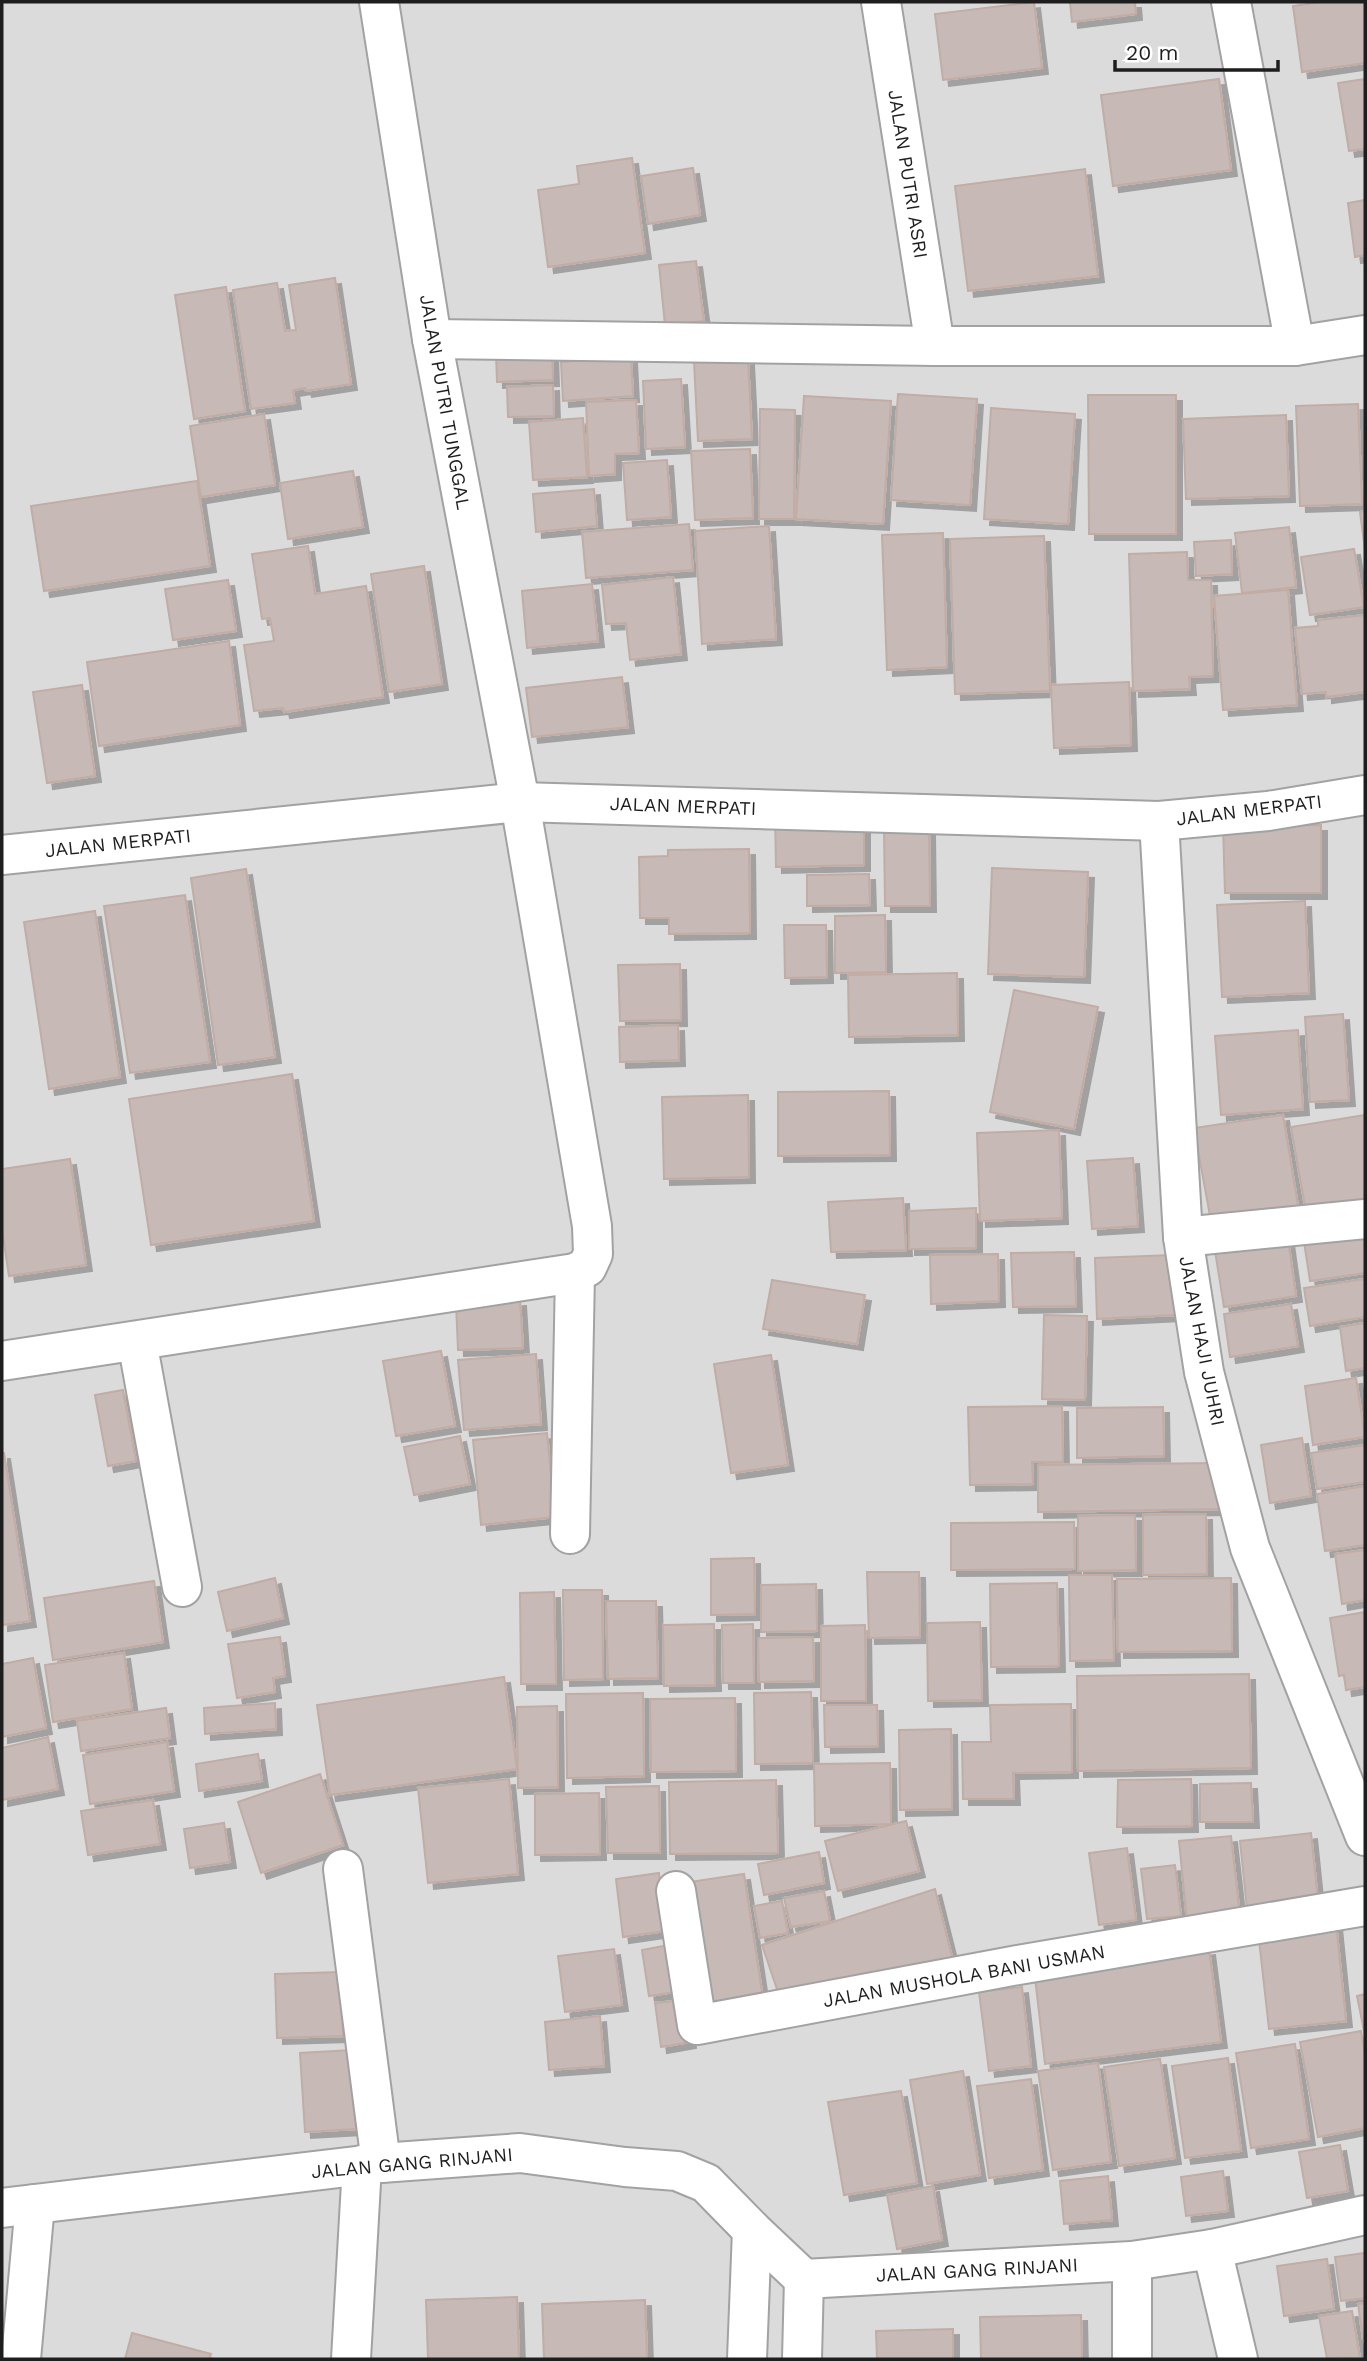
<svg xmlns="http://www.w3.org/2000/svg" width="1367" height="2361" viewBox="0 0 1367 2361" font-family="'Work Sans',sans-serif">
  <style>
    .residential { fill: #dcdbdb }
    .building { fill: #c7bab6; stroke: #c2aca4; stroke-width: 2; filter: url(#shadow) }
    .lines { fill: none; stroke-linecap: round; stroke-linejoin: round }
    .minor-casing { stroke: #a2a2a2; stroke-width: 42 }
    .tertiary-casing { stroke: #a2a2a2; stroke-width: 42 }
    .minor { stroke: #fff; stroke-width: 38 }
    .tertiary { stroke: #fff; stroke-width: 38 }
    .labels { text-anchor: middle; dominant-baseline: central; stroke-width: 6; stroke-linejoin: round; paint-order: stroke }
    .street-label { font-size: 19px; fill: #1e1e1e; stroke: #fff }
  </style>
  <defs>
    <filter id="shadow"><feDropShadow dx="6" dy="6" stdDeviation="0" flood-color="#0004"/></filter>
  </defs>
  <rect width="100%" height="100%" fill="#efe9e3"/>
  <!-- residential -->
  <rect class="residential" x="2" y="2" width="1363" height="2357"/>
  <!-- building -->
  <g class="building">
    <polygon points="1034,2 1042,68 943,80 935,14"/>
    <polygon points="1070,2 1135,2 1136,14 1072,22"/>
    <polygon points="1320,2 1365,2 1365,63 1302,72 1293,6"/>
    <polygon points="1219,79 1231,170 1113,186 1101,95"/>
    <polygon points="1365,79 1365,149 1349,151 1338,83"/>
    <polygon points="632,158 645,253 548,267 538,190 579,184 577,166"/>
    <polygon points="693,168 700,215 648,224 641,176"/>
    <polygon points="1085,169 1098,276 968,291 955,186"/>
    <polygon points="1365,200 1365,255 1355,257 1348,203"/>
    <polygon points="696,261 704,321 665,325 659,265"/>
    <polygon points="335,278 351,384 306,391 305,388 293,390 295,403 251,409 233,290 277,283 285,331 296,330 289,285"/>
    <polygon points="226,287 245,411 194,419 175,295"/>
    <polygon points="552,351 553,380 497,382 496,353"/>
    <polygon points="631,357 633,396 563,401 561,362"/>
    <polygon points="748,359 752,439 698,441 694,362"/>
    <polygon points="681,379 685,447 646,449 643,381"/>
    <polygon points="553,385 554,416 508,417 507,387"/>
    <polygon points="898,394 977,399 970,505 891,500"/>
    <polygon points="1088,395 1176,395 1176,534 1089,534"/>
    <polygon points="804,396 891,401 883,524 796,519"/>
    <polygon points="636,400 639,453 615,454 615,474 589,476 586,402"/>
    <polygon points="1358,404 1362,504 1300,506 1296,406"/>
    <polygon points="991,408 1075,414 1068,524 984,519"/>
    <polygon points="760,409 795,410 794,519 759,519"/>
    <polygon points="264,414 275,485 201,497 190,426"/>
    <polygon points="1286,415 1289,496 1186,499 1183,419"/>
    <polygon points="583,418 587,477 533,480 529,422"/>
    <polygon points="750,449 753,518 695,520 691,451"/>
    <polygon points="667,460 671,517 627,520 623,463"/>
    <polygon points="353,471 363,527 288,539 280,483"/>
    <polygon points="197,481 210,566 44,591 31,506"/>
    <polygon points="594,489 597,526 536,532 533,494"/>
    <polygon points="1365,511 1365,550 1360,512"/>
    <polygon points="689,524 693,570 586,578 582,532"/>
    <polygon points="769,526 776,639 702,644 695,531"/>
    <polygon points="1289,527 1296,587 1242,593 1235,533"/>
    <polygon points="943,533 947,667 887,670 882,535"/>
    <polygon points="1044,536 1050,691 955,694 950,539"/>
    <polygon points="1231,540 1232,574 1196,576 1194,542"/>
    <polygon points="308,546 315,594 366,586 383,697 284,712 283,708 254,711 244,645 274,641 270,618 262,619 252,554"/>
    <polygon points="1354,549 1364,607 1310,615 1301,557"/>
    <polygon points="1187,552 1188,580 1211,580 1213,676 1189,677 1190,689 1133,691 1129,554"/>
    <polygon points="424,566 442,684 389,692 371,574"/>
    <polygon points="673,577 681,654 630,660 626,623 606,624 602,585"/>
    <polygon points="228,580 236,631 173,640 165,589"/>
    <polygon points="592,584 598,641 527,648 522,591"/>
    <polygon points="1288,590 1297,705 1223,710 1214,596"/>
    <polygon points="1365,615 1365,692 1326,697 1326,692 1302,694 1295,628 1318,626 1318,620"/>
    <polygon points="229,641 240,725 99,746 87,662"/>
    <polygon points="622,677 628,727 532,737 526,688"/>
    <polygon points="1129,682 1131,745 1054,748 1051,685"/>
    <polygon points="82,685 95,776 47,783 33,692"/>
    <polygon points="864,812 864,865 776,867 775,813"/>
    <polygon points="1321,825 1321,893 1225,893 1223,826"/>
    <polygon points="884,829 929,829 930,906 885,906"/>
    <polygon points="749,849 750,933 669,934 669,918 640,918 639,857 668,856 668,850"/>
    <polygon points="992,868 1088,872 1084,977 988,974"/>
    <polygon points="246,869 275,1057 218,1065 191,878"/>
    <polygon points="869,874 870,905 807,906 807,875"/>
    <polygon points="185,895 210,1062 130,1073 104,906"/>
    <polygon points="1305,901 1309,993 1222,997 1217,905"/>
    <polygon points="95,911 120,1077 49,1089 24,922"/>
    <polygon points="885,915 886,972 835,973 835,916"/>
    <polygon points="784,925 826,925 827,977 785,978"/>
    <polygon points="680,964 681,1020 620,1021 618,965"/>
    <polygon points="957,973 958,1035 849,1037 848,975"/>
    <polygon points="1014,990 1098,1007 1074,1129 990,1112"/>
    <polygon points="1343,1014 1349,1100 1310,1102 1305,1017"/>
    <polygon points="678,1025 679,1060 620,1062 619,1027"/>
    <polygon points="1298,1030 1303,1109 1221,1115 1215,1036"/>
    <polygon points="292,1074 314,1221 151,1245 129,1099"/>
    <polygon points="889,1091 890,1155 778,1156 778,1092"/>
    <polygon points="748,1095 749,1177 664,1179 662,1097"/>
    <polygon points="1283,1115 1298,1206 1210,1216 1194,1128"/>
    <polygon points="1365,1115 1365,1203 1306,1212 1291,1127"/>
    <polygon points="1059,1130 1062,1218 980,1221 977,1133"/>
    <polygon points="1133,1158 1138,1226 1092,1229 1087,1161"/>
    <polygon points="70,1159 86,1265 9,1276 2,1230 2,1169"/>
    <polygon points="903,1198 906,1250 831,1252 828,1202"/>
    <polygon points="976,1208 976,1248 909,1249 909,1211"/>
    <polygon points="1365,1225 1365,1273 1310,1281 1303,1235"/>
    <polygon points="1288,1239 1296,1296 1224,1307 1215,1251"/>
    <polygon points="1074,1252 1076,1306 1013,1307 1011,1253"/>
    <polygon points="998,1254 999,1301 931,1304 930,1255"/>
    <polygon points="1172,1255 1175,1315 1097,1319 1095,1258"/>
    <polygon points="1365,1279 1365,1317 1310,1326 1304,1288"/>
    <polygon points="772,1280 865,1295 857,1344 763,1329"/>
    <polygon points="520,1300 523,1348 458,1350 456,1303"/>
    <polygon points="1291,1304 1298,1346 1230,1357 1224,1314"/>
    <polygon points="1044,1315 1087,1316 1085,1400 1042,1399"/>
    <polygon points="1365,1323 1365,1368 1346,1371 1340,1327"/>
    <polygon points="441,1351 455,1426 396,1436 383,1361"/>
    <polygon points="536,1354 541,1424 464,1430 458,1360"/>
    <polygon points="771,1355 788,1465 731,1473 714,1364"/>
    <polygon points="1356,1378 1365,1437 1313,1445 1305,1386"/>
    <polygon points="123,1390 136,1461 108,1466 95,1395"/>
    <polygon points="1062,1406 1063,1462 1032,1462 1033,1484 970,1485 968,1407"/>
    <polygon points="1163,1407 1164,1456 1077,1458 1077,1408"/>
    <polygon points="547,1433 555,1517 481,1525 473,1440"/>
    <polygon points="460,1436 470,1484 414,1495 404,1447"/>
    <polygon points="1302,1438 1311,1496 1270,1503 1261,1445"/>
    <polygon points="1365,1445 1365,1482 1317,1489 1311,1453"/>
    <polygon points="2,1453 4,1453 30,1621 2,1625"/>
    <polygon points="1220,1463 1222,1509 1038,1512 1038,1465"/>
    <polygon points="1365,1486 1365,1545 1325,1551 1317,1494"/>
    <polygon points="1206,1514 1207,1574 1143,1575 1143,1515"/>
    <polygon points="1135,1515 1136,1570 1078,1571 1078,1516"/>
    <polygon points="1074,1522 1075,1569 951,1570 951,1523"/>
    <polygon points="1365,1550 1365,1600 1342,1604 1335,1554"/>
    <polygon points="754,1558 755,1614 711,1615 711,1559"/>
    <polygon points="867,1572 919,1572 920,1637 869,1638"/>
    <polygon points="1069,1575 1112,1575 1114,1660 1070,1661"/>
    <polygon points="275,1578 283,1618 227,1631 218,1592"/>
    <polygon points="1231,1578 1232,1651 1118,1652 1117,1579"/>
    <polygon points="154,1581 163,1642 53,1660 44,1598"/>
    <polygon points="1057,1583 1059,1666 991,1667 990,1584"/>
    <polygon points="816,1584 817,1631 761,1632 761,1585"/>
    <polygon points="563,1590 602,1590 603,1679 564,1680"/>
    <polygon points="554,1592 556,1684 521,1684 520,1593"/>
    <polygon points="606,1601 656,1601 658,1678 608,1679"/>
    <polygon points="1365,1612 1365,1687 1346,1690 1344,1675 1339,1676 1330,1618"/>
    <polygon points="980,1622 982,1700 928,1701 927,1623"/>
    <polygon points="714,1624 715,1685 664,1686 663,1625"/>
    <polygon points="753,1624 754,1683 723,1683 722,1625"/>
    <polygon points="865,1625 866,1701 821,1701 821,1626"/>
    <polygon points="280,1637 285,1676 273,1678 275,1692 237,1698 228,1644"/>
    <polygon points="813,1637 814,1681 759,1682 758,1638"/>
    <polygon points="124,1653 132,1709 53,1722 45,1665"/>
    <polygon points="33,1658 46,1728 2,1737 2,1664"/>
    <polygon points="1249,1674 1251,1768 1078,1771 1077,1676"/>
    <polygon points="504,1677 517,1769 330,1795 317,1705"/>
    <polygon points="811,1692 813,1763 755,1764 754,1693"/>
    <polygon points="643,1693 644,1776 567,1778 566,1694"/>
    <polygon points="735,1698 736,1771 651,1772 650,1699"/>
    <polygon points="275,1703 276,1729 205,1734 204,1708"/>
    <polygon points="1071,1704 1072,1772 1013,1773 1014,1799 963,1799 962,1742 991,1742 990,1705"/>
    <polygon points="824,1705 877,1705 878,1746 825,1747"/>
    <polygon points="557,1706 558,1787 518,1788 517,1707"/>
    <polygon points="166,1708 170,1738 81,1751 77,1721"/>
    <polygon points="951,1729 952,1809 900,1810 899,1730"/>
    <polygon points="48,1737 58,1789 2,1800 2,1748"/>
    <polygon points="167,1742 174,1791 90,1804 83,1755"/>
    <polygon points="258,1754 262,1781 199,1791 196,1764"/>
    <polygon points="890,1763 891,1824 815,1826 814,1764"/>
    <polygon points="320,1774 343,1845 261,1873 238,1802"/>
    <polygon points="509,1779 518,1874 428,1883 418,1788"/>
    <polygon points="1191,1779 1192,1826 1117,1827 1118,1780"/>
    <polygon points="776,1780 778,1853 670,1854 669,1782"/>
    <polygon points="1251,1783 1253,1822 1200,1822 1200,1784"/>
    <polygon points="659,1786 660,1853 608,1853 606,1787"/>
    <polygon points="599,1793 600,1854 535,1855 535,1794"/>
    <polygon points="153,1800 160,1844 88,1855 81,1811"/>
    <polygon points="906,1821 919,1871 838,1891 825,1841"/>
    <polygon points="224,1823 230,1862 190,1868 184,1829"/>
    <polygon points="1311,1833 1318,1901 1247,1909 1240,1841"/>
    <polygon points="1231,1836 1240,1916 1187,1922 1179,1841"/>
    <polygon points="1127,1848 1136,1920 1099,1925 1089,1853"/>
    <polygon points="819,1852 824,1883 764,1895 758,1864"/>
    <polygon points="1175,1865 1181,1916 1147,1919 1141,1869"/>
    <polygon points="659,1873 666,1931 623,1937 616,1879"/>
    <polygon points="744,1874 764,2005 702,2014 683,1883"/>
    <polygon points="935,1889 957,1977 782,2004 762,1945"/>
    <polygon points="824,1891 830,1921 791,1927 784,1898"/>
    <polygon points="782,1901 788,1933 760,1938 754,1906"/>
    <polygon points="1336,1923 1346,2021 1269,2029 1258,1931"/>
    <polygon points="674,1944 681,1991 649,1996 642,1950"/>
    <polygon points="614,1949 622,2005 565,2012 558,1956"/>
    <polygon points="1209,1949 1221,2042 1045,2064 1034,1969"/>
    <polygon points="341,1972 343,2036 277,2038 275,1974"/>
    <polygon points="1022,1987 1031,2066 989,2071 979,1992"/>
    <polygon points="1365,1994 1365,2036 1357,1996"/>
    <polygon points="684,2000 690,2042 661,2047 655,2003"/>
    <polygon points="600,2016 604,2066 549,2070 545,2022"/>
    <polygon points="1361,2031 1365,2054 1365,2128 1318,2137 1300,2042"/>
    <polygon points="1295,2044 1309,2139 1251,2148 1236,2053"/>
    <polygon points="352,2050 356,2129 305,2132 300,2053"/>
    <polygon points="1228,2058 1241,2151 1185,2158 1172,2066"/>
    <polygon points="1160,2059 1175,2158 1119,2166 1104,2067"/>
    <polygon points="1098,2063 1111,2162 1053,2170 1038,2071"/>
    <polygon points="963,2071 980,2175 927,2184 910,2080"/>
    <polygon points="1031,2079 1043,2170 989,2178 977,2086"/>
    <polygon points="901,2091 917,2183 844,2195 828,2102"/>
    <polygon points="1340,2145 1348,2191 1307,2198 1299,2152"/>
    <polygon points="1223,2171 1228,2211 1186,2216 1181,2177"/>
    <polygon points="1108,2176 1112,2220 1064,2224 1060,2181"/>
    <polygon points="933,2186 942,2240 897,2249 887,2195"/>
    <polygon points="1365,2253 1365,2298 1341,2301 1335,2257"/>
    <polygon points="1327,2259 1334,2309 1284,2316 1277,2266"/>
    <polygon points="517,2297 519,2359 428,2359 426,2300"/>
    <polygon points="645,2300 647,2358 544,2359 542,2304"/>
    <polygon points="1365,2303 1365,2339 1363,2339 1358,2304"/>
    <polygon points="1352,2311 1360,2358 1327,2359 1319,2316"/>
    <polygon points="1081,2315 1082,2359 981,2359 980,2317"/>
    <polygon points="953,2329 953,2359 877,2359 876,2331"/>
    <polygon points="132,2333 211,2354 209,2359 125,2359"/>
  </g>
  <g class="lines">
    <!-- minor casing -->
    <g class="minor-casing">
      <g id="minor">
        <polyline points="881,2 935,346"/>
        <polyline points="1231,2 1295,346"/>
        <polyline points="432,339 935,346 1295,346 1365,335"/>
        <polyline points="1183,1237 1365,1219"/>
        <polyline points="137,1341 182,1587"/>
        <polyline points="2,1361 575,1273 587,1267 593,1254 592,1226 520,802 432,339 379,2"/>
        <polyline points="570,1534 575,1273"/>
        <polyline points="343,1869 381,2163"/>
        <polyline points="676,1891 697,2025 1018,1965 1365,1906"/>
        <polyline points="2,2208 381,2163 520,2153 625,2167 677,2171 706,2183 752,2230 804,2279 1132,2261 1212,2249 1238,2359"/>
        <polyline points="1212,2249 1365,2215"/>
        <polyline points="1132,2261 1132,2359"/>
        <polyline points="21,2359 35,2204"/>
        <polyline points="351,2359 362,2165"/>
        <polyline points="747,2359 752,2230"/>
        <polyline points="802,2359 804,2279"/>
      </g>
    </g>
    <!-- tertiary casing -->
    <g class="tertiary-casing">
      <g id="tertiary">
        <polyline points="1159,821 1183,1237 1204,1372 1250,1548 1365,1836"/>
        <polyline points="2,855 520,802 1159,821 1268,811 1365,795"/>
      </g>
    </g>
    <!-- minor -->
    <use href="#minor" class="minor"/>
    <!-- tertiary -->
    <use href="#tertiary" class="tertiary"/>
  </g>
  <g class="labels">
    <!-- street labels -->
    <g class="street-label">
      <text transform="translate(908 174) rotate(81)">JALAN PUTRI ASRI</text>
      <text transform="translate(445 402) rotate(80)">JALAN PUTRI TUNGGAL</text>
      <text transform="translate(683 806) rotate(2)">JALAN MERPATI</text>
      <text transform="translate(1249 810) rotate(-7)">JALAN MERPATI</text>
      <text transform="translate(118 843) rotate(-6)">JALAN MERPATI</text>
      <text transform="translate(1202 1341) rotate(79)">JALAN HAJI JUHRI</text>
      <text transform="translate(964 1976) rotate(-10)">JALAN MUSHOLA BANI USMAN</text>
      <text transform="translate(412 2163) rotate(-5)">JALAN GANG RINJANI</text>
      <text transform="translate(977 2270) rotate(-3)">JALAN GANG RINJANI</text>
    </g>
  </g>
  <!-- border -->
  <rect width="1367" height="2361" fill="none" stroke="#1e1e1e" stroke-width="7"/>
  <!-- scale -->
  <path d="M1115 60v10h163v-10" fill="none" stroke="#1e1e1e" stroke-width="3.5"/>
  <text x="1126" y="60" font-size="21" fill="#1e1e1e" stroke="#ffffff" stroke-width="5" paint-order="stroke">20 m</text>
</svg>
